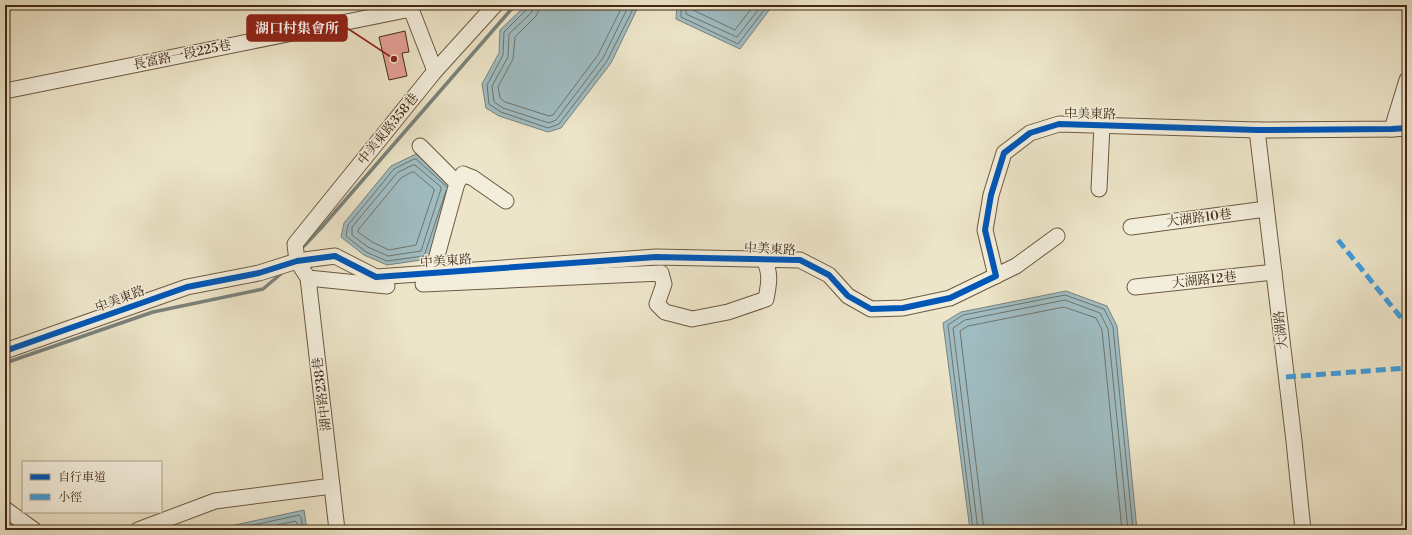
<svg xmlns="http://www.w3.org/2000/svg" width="1412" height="535" viewBox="0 0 1412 535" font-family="'Libre Bodoni','Noto Serif TC',serif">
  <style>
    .water { fill: #9fbcc2; stroke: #7a827c }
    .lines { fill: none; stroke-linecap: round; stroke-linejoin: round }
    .shore { stroke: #70736a; stroke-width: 1 }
    .stream { stroke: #7a827c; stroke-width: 3.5 }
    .building { fill: #e39e94; stroke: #422a13 }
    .minor-casing { stroke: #6d5940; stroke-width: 17 }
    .minor { stroke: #f3eedc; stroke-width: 15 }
    .quiet { stroke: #3f9cde; stroke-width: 5; stroke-dasharray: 10 5; stroke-linecap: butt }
    .cycleway-casing { stroke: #f3eedc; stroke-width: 8 }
    .cycleway { stroke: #0057b8; stroke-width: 6 }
    .labels { text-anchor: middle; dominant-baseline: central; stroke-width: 3; stroke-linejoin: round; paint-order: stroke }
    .street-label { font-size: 13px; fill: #422a13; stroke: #f3eedc }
    .leader { fill: none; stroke: #8f2418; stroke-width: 1.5 }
    .callout-dot { fill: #8f2418; stroke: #f3eedc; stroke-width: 1.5 }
    .callout { fill: #8f2418; stroke: #8f2418; stroke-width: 1.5 }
    .callout-label { font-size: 14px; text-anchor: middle; font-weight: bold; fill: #fff }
  </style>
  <rect width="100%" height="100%" fill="#ede5c9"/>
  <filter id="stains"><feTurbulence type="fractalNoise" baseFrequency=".005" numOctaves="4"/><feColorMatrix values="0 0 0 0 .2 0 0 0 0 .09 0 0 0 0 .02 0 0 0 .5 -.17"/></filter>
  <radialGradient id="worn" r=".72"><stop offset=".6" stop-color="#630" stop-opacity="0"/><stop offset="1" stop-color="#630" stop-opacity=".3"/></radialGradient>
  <!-- water -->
  <g class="water">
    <polygon points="526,5 639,5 611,63 561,128 548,132 499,116 486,108 482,84 499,53 500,30"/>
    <polygon points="677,5 773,5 740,49 676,19"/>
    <polygon points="416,154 452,185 428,259 387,265 364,255 341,237 344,223 391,166"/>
    <polygon points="1066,291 1107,306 1117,326 1137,530 970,530 943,323 961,312"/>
    <polygon points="304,510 307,530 212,530"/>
  </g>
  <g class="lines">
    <!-- shore -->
    <g class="shore">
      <polyline points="528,5 527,9 504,32 503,55 487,85 489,104 501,112 548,128 559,124 607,61 635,5"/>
      <polyline points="533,5 532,12 509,34 508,57 492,86 494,102 503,108 549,123 556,120 603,58 629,5"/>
      <polyline points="540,5 539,10 536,16 515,37 513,59 498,87 500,98 505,102 549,116 553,115 598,55 623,5"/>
      <polyline points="681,5 681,17 738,44 768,5"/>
      <polyline points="686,5 686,14 737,37 762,5"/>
      <polyline points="692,5 693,10 735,30 754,5"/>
      <polygon points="413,165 415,165 441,187 441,189 421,251 388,256 368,247 352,235 352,227 397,173"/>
      <polygon points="412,172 414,172 434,189 434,191 416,245 389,250 372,242 358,232 358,230 401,178"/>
      <polyline points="446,191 424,256 387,261 366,252 346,236 348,225 394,169 414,159 416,159 447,187"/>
      <polyline points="231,530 299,515 301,517 303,530"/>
      <polyline points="255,530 295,521 297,523 298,530"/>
      <polyline points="973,530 948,325 963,315 1065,295 1104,309 1113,327 1133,530"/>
      <polyline points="978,530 953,328 965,320 1065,300 1100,313 1108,329 1128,530"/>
      <polyline points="984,530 960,331 968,326 1064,307 1096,318 1102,330 1122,530"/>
    </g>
    <!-- stream -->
    <g class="stream">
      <polyline points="304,246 321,228 515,5"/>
      <polyline points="5,363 153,312 263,289 283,272"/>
    </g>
  </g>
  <!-- building -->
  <polygon class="building" points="405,31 409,52 402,53 407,76 389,80 379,37"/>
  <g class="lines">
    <!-- minor casing -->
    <g class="minor-casing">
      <g id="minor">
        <polyline points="5,91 411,9 435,71"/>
        <polyline points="1392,129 1407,80"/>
        <polyline points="1257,130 1294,441 1303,530"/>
        <polyline points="420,146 457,183 432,274"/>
        <polyline points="457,183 463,174 473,178 506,201"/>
        <polyline points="1099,189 1102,125"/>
        <polyline points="1131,227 1266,209"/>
        <polyline points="996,276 985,230 991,195 1004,153 1030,133 1059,124 1257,130 1392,129 1407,128"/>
        <polyline points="308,278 387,286"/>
        <path d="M423 284 661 273 664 284 657 304 665 312 692 319 728 312 766 299C769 283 771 274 764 259"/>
        <polyline points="1135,287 1274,272"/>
        <polyline points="5,351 187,287 259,273 297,261 335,256 376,277 656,257 800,260 829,275 848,296 871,309 903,308 950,298 1016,266 1057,236"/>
        <polyline points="5,509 34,530"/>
        <polyline points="138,530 215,501 332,486"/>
        <polyline points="337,530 308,278 297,261 295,244 435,71 495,5"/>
      </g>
    </g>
    <!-- minor -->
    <use href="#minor" class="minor"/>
    <!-- quiet -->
    <g class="quiet">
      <polyline points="1338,240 1407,325"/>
      <polyline points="1286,377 1407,368"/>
    </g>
    <!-- cycleway casing -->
    <g class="cycleway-casing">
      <polyline id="cycleway" points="5,351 187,287 259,273 297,261 335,256 376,277 656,257 800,260 829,275 848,296 871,309 903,308 950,298 996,276 985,230 991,195 1004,153 1030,133 1059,124 1257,130 1392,129 1407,128"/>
    </g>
    <!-- cycleway -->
    <use href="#cycleway" class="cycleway"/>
  </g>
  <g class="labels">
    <!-- street labels -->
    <g class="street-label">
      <text transform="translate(182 55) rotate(-12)">長富路一段225巷</text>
      <text transform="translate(1090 114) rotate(1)">中美東路</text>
      <text transform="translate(388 129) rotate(-51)">中美東路358巷</text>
      <text transform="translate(1199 218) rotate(-7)">大湖路10巷</text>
      <text transform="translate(770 249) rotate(3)">中美東路</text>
      <text transform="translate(446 261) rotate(-4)">中美東路</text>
      <text transform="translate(1204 280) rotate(-6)">大湖路12巷</text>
      <text transform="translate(120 299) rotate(-20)">中美東路</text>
      <text transform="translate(1281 330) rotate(-97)">大湖路</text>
      <text transform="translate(322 394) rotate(-97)">湖中路238巷</text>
    </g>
  </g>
  <!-- callouts -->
  <path class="leader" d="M394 59L347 28"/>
  <circle class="callout-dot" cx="394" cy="59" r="4"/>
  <rect class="callout" x="247" y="15" width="100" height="26" rx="4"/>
  <g class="callout-label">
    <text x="297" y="33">湖口村集會所</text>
  </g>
  <!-- margin -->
  <rect width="1412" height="535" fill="none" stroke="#ede5c9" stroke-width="20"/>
  <rect x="6" y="6" width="1400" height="523" fill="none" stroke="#422a13" stroke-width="2"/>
  <rect x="10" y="10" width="1392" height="515" fill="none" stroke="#422a13"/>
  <!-- legend -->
  <rect x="22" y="461" width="140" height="52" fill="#f3eedc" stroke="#aca08c"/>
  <rect x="30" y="474" width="20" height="6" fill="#0057b8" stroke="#aca08c"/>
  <text x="58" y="481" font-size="12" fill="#422a13">自行車道</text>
  <rect x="30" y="494" width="20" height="6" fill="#3f9cde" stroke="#aca08c"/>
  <text x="58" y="501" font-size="12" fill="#422a13">小徑</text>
  <rect width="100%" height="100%" filter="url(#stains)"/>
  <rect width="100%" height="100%" fill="url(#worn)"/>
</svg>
